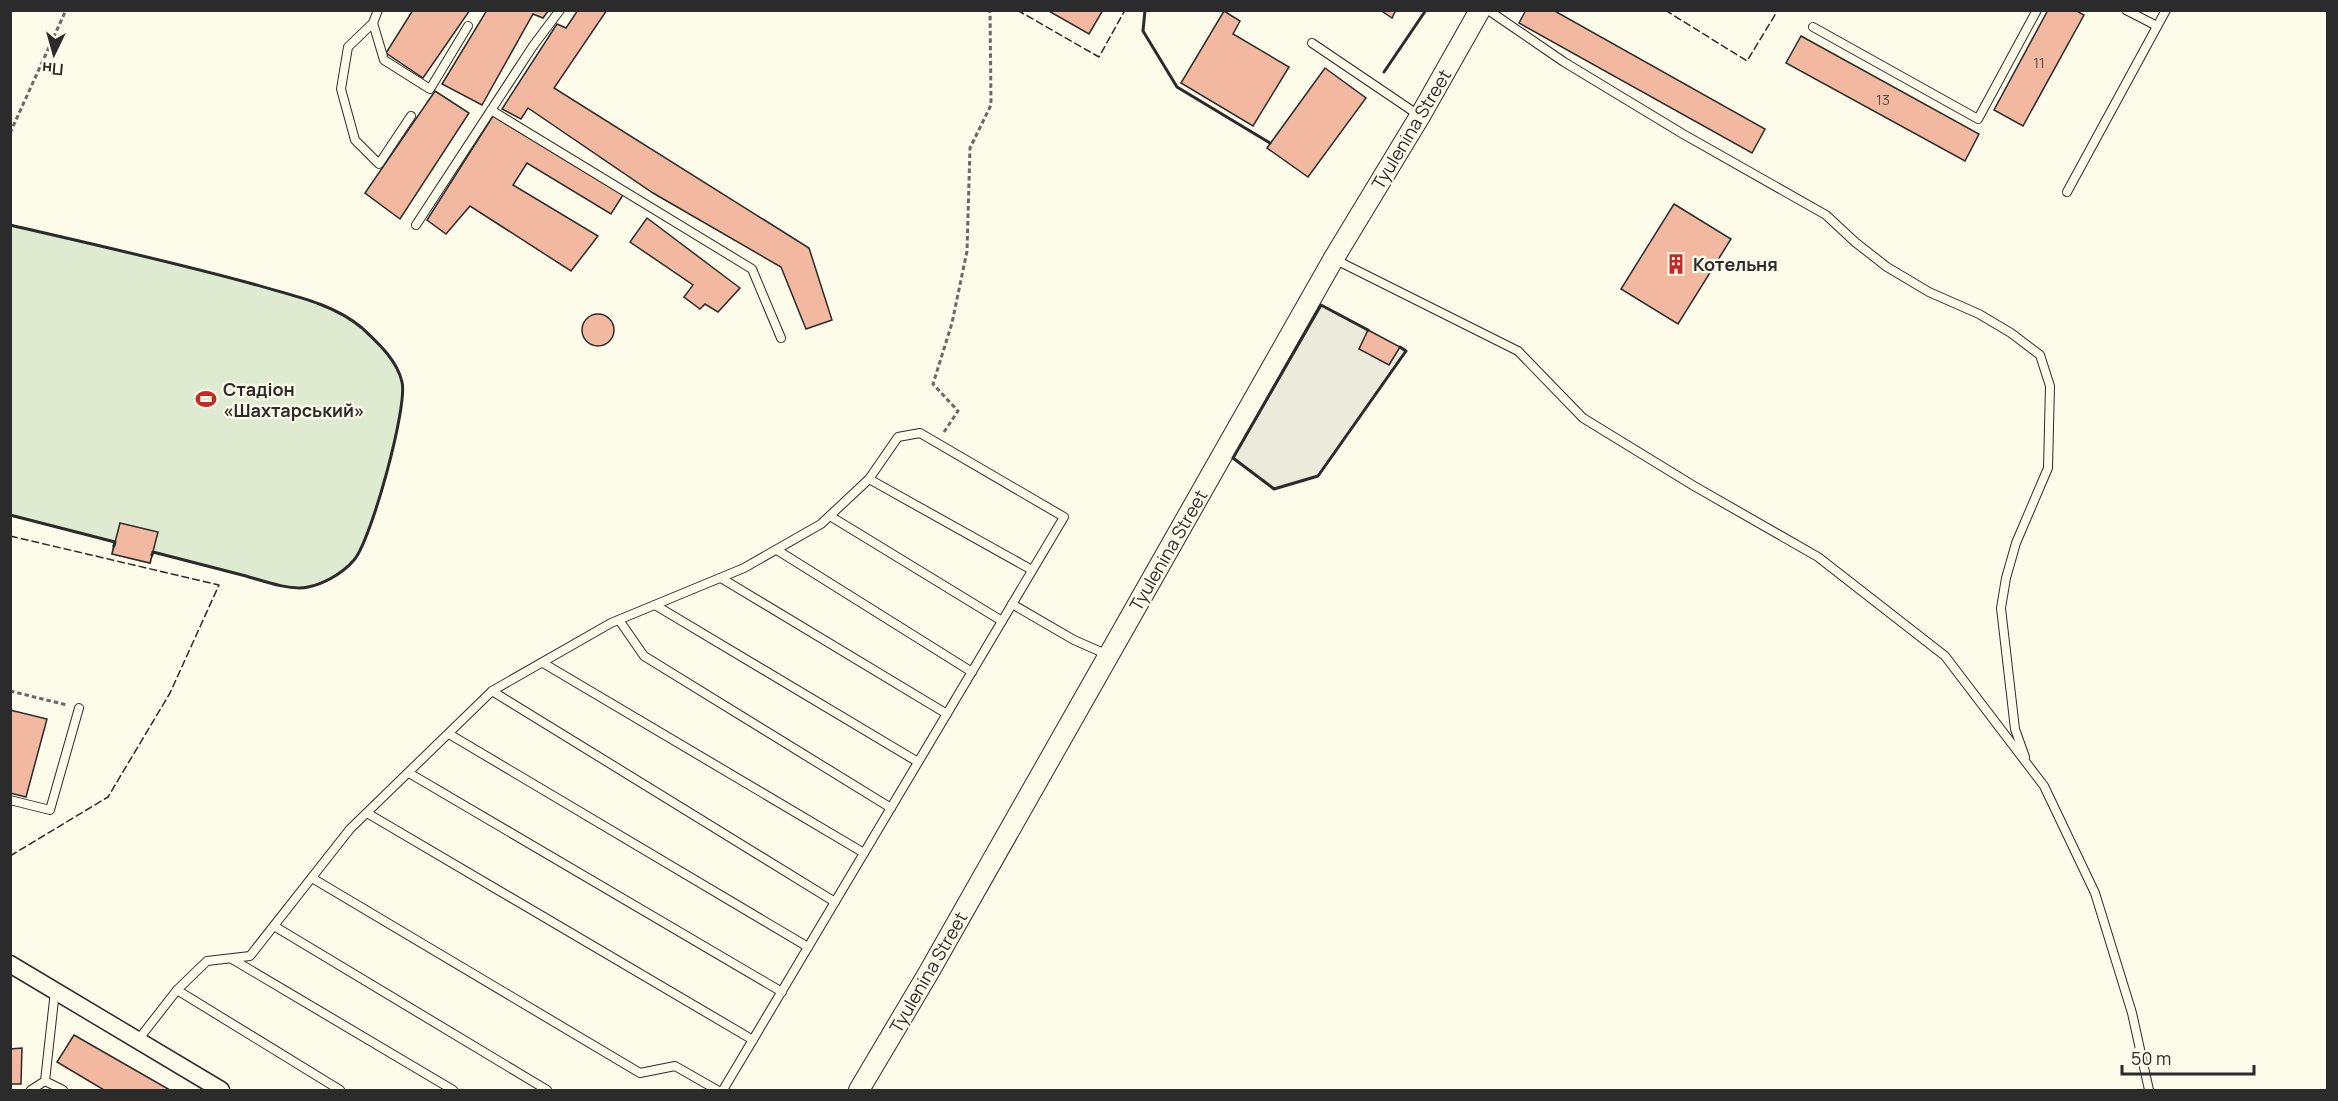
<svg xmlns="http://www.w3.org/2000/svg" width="2338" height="1101" viewBox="0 0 2338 1101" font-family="Manrope,sans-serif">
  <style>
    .green { fill: #deebd1; stroke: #74746e; stroke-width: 1.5 }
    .parking { fill: #eceadb; stroke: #74746e; stroke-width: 1.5 }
    .building { fill: #f2b8a0; stroke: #2b2b2b; stroke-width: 1.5 }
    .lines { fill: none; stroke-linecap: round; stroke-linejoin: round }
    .service-casing { stroke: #2b2b2b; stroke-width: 10 }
    .minor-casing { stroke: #2b2b2b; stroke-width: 19 }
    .tertiary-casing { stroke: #2b2b2b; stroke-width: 22 }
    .path { stroke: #6a6964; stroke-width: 3; stroke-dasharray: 4.5 3; stroke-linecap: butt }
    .service { stroke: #fdfbea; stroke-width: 8 }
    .minor { stroke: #fdfbea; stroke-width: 16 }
    .tertiary { stroke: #fdfbea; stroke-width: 20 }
    .fence { stroke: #2b2b2b; stroke-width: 1.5; stroke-dasharray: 8 3; stroke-linecap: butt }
    .wall { stroke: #2b2b2b; stroke-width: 3 }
    .labels { text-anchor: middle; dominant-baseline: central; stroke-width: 4.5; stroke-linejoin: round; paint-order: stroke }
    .number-label { font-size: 15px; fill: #5d4e48 }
    .street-label { font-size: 18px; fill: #2b2b2b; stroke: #fdfbea }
    .poi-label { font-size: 18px; font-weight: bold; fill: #2b2b2b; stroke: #fdfbea; text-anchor: start }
  </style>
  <rect width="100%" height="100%" fill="#fdfbea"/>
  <!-- green -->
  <path class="green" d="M11 225C92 244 173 262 253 284 289 295 333 303 362 328 378 343 397 360 402 382 408 406 371 541 354 560 343 573 325 583 308 587 291 591 263 581 246 576 215 568 184 560 153 552L150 563 112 554 114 542 11 515Z"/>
  <!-- parking -->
  <polygon class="parking" points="1321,305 1406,351 1318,476 1274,489 1233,458"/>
  <!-- building -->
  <g class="building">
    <polygon points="413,10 470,10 423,78 386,53"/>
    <polygon points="487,10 549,10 543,18 533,14 482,105 442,84"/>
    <polygon points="578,10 607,10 554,88 809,248 832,320 806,329 781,267 653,193 528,108 521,119 502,109 557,24 566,28"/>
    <polygon points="1047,10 1103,10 1089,34"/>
    <polygon points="1380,10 1396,10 1392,18"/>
    <polygon points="1526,10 1553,10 1765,129 1752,153 1519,23"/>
    <polygon points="2048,10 2075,10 2084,15 2023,126 1994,110"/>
    <polygon points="1224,11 1240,21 1233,34 1289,67 1253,126 1181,83"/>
    <polygon points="1801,36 1979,134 1965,161 1786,63"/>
    <polygon points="1325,68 1366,98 1308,177 1267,148"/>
    <polygon points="435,91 469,113 400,219 365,193"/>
    <polygon points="493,116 623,195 611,214 527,163 513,185 598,236 571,271 470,206 446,234 427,220"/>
    <polygon points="1674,204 1731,239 1678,324 1621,289"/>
    <polygon points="647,218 740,288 718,312 705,304 700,309 684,297 693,285 630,242"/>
    <circle cx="598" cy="330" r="16"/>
    <polygon points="1368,330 1400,347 1389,365 1359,349"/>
    <polygon points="120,523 158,532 150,563 112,554"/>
    <polygon points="10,710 47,719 26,797 10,793"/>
    <polygon points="74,1035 170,1090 104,1090 57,1062"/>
    <polygon points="22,1048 21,1084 10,1084 10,1049"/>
  </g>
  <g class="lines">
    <!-- service casing -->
    <g class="service-casing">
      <g id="service">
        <polyline points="378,10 373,23 384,60 430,89 468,26"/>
        <polyline points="1488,10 1564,62 1683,134 1826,215 1855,242 1887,267 1929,292 1979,314 2011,333 2040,355 2050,386 2048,468 2016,543 2006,578 2001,608 2015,729 2025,757"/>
        <polyline points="2126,10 2157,26"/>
        <polyline points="373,23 348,47 341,89 355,140 379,164 411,116"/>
        <polyline points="1813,27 1978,119 2037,10"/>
        <polyline points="1312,43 1420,116"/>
        <polyline points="491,110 752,269 781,338"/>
        <polyline points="2067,192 2166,10"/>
        <polyline points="416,225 533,46 560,10"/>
        <polyline points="1334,259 1518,351 1583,418 1694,486 1818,557 1945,656 2044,786 2095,893 2132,1013 2149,1090"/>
        <polyline points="869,479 1032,570"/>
        <polyline points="830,516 1002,621"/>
        <polyline points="777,550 972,672"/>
        <polyline points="721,578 947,714"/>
        <polyline points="1012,604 1074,640 1108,655"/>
        <polyline points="655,605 918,762"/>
        <polyline points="619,620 644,656 891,808"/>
        <polyline points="543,663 864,853"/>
        <polyline points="492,691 835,902"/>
        <polyline points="449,734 808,947"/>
        <polyline points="409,773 782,992"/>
        <polyline points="10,800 50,810 79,708"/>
        <polyline points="367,813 753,1040"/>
        <polyline points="312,878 640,1073 675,1066 717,1090"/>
        <polyline points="274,926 547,1090"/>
        <polyline points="232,959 453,1090"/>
        <polyline points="55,991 45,1081 63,1090"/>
        <polyline points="138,1040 177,990"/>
        <polyline points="31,1090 45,1081"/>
        <polyline points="340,1090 177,990 207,961 250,956 350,829 492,691 611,623 744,568 821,524 869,479 898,437 920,433 1064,517 723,1090"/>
      </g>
    </g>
    <!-- minor casing -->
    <g class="minor-casing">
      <polyline id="minor" points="10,964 221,1090"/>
    </g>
    <!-- tertiary casing -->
    <g class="tertiary-casing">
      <polyline id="tertiary" points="859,1090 929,972 1334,258 1420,116 1480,10"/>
    </g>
    <!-- path -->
    <g class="path">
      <polyline points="10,133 66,10"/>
      <polyline points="944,432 958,411 933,384 952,323 967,251 970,148 991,105 990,10"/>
      <polyline points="10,691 67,705"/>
    </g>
    <!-- service -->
    <use href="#service" class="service"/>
    <!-- minor -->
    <use href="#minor" class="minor"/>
    <!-- tertiary -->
    <use href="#tertiary" class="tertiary"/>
    <!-- fence -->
    <g class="fence">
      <polyline points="1017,10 1099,57 1125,10"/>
      <polyline points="1665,10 1747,61 1778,10"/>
      <polyline points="10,536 219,585 170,693 108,797 10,856"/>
    </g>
    <!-- wall -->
    <g class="wall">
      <polyline points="1145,10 1143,31 1177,87 1270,143"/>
      <polyline points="1384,72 1426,10"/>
      <path d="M10 225C92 244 173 262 253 284 290 295 333 303 362 328 378 343 397 360 402 382 408 406 371 541 354 560 343 573 324 584 308 587 291 591 263 581 246 576 215 568 184 560 153 552L152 555"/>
      <polyline points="1368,330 1321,305 1233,458 1274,489 1318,476 1406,351 1400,347"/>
      <polyline points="10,515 115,542 114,546"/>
    </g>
  </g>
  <!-- icons -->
  <defs>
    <g id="building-bare" transform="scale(1.62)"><path d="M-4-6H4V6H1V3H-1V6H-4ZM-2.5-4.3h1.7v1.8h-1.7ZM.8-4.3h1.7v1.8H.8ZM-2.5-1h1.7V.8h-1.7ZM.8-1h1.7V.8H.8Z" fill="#c62828" stroke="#fdfbea" stroke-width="2.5" paint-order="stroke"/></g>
    <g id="stadium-bare" transform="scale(1.62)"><path d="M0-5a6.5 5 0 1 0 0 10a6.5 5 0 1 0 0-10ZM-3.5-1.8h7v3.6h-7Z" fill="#c62828" stroke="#fdfbea" stroke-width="2.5" paint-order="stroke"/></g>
  </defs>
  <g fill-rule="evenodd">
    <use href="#building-bare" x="1676" y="264"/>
    <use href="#stadium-bare" x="206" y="399"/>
  </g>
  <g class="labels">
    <!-- number labels -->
    <g class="number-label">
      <text x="2039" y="62">11</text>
      <text x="1883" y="99">13</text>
    </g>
    <!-- street labels -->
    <g class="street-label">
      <text transform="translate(1411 129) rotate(-59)">Tyulenina Street</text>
      <text transform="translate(1168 550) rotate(-60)">Tyulenina Street</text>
      <text transform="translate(928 972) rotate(-60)">Tyulenina Street</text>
    </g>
    <!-- poi labels -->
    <g class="poi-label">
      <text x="1693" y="264">Котельня</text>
      <text x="223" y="389">Стадіон<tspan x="223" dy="21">«Шахтарський»</tspan></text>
    </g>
  </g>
  <!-- border -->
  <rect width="2338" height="1101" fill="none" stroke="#2b2b2b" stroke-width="24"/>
  <!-- north arrow -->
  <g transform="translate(54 54) rotate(185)" stroke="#fdfbea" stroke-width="4.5" paint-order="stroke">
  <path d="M0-4.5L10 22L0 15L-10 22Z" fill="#2b2b2b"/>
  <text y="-9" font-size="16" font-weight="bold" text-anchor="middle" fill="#2b2b2b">Пн</text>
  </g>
  <!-- scale -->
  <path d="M2122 1065v9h132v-9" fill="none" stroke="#2b2b2b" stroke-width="3"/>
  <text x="2131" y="1065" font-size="18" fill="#2b2b2b" stroke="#fdfbea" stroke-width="4.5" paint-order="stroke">50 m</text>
</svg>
